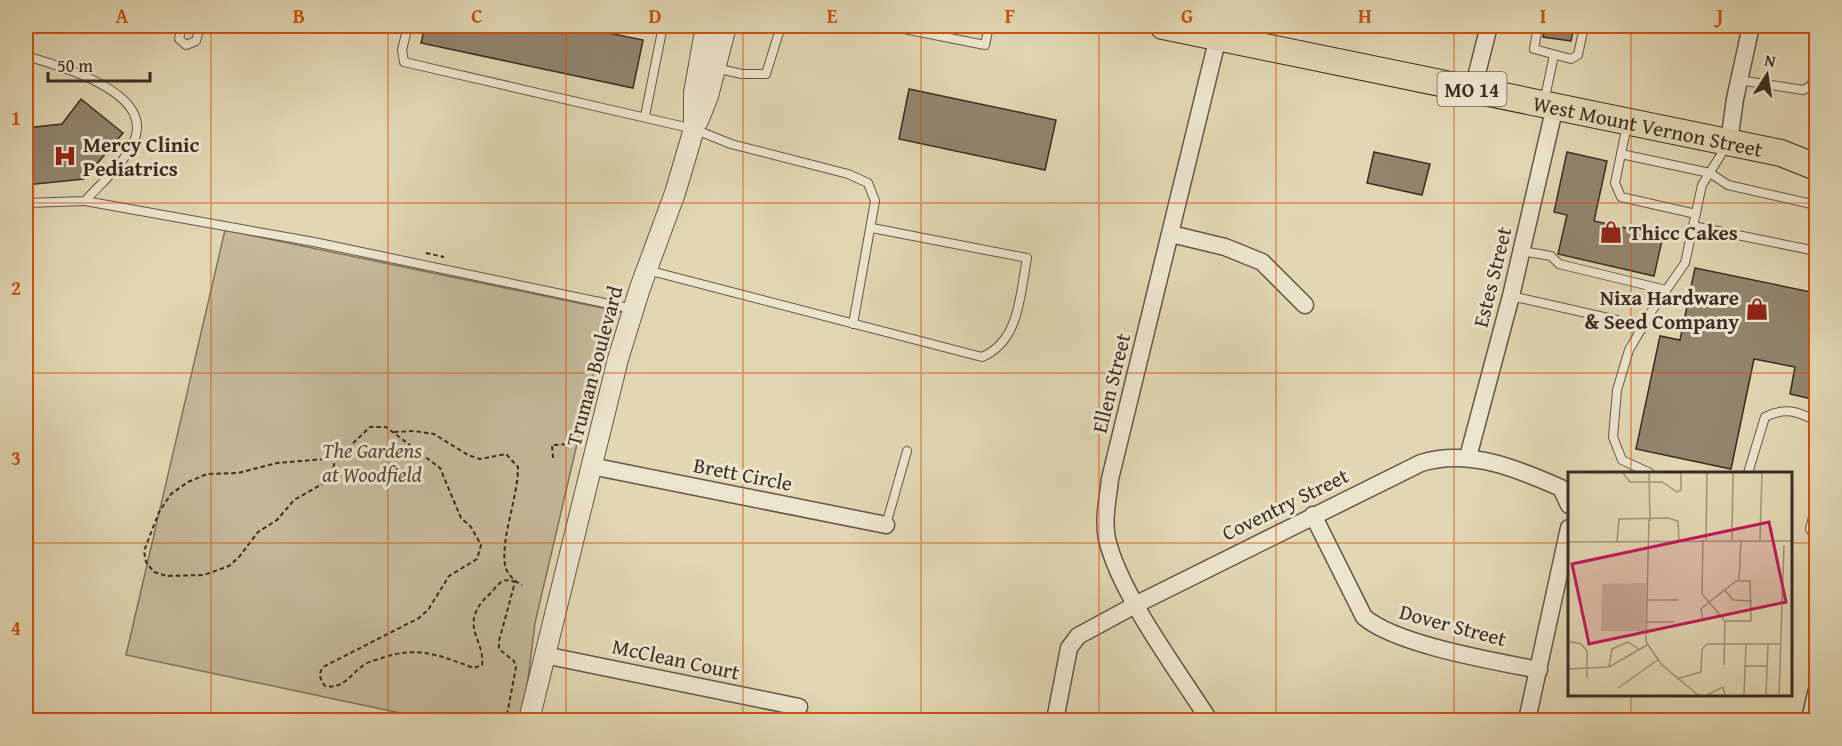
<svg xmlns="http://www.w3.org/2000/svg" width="1842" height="746" viewBox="0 0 1842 746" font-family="'Gentium Book Plus',serif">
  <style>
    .green { fill: #c5ba9b; stroke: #80745f; stroke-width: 1.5 }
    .building { fill: #91856e; stroke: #3a2d23; stroke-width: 1.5 }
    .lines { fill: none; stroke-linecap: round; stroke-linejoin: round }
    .service-casing { stroke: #645847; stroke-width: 10 }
    .minor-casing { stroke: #645847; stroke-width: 19 }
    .tertiary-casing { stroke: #645847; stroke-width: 22 }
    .primary-casing { stroke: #3a2d23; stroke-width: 28 }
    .path { stroke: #3a2d23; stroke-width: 2; stroke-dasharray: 4.5 3; stroke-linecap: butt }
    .service { stroke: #ece5ce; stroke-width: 8 }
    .minor { stroke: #ece5ce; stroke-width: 16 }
    .tertiary { stroke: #ece5ce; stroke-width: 20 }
    .primary { stroke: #e1d7b3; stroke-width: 26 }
    .grid { fill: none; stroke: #ce520f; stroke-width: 1.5; stroke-opacity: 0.55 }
    .labels { text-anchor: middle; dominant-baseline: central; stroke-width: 6; stroke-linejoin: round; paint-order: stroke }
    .shield { fill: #ece5ce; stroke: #6f6456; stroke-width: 1.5 }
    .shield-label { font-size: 20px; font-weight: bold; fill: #3a2d23 }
    .street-label { font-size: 21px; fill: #3a2d23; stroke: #ece5ce }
    .poi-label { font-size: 21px; font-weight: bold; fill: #3a2d23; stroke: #ece5ce; text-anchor: start }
    .park-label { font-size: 21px; font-style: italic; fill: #56493b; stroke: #ece5ce }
    .inset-road { fill: none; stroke: #9e9379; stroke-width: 1.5 }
    .view { fill: #c2185b; fill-opacity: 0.15; stroke: #c2185b; stroke-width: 3 }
    .inset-edge { fill: none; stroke: #3a2d23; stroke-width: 3 }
    .neatline { fill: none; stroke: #ce520f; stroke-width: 2 }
    .grid-label { font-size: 20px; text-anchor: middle; font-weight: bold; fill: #ce520f }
  </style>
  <rect width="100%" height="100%" fill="#e1d7b3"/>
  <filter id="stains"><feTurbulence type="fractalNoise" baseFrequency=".00333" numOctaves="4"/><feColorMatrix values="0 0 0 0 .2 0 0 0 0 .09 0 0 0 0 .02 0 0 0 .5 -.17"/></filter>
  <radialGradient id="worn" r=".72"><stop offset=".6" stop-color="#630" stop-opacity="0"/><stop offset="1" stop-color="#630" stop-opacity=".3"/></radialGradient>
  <!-- green -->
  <polygon class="green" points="225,230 622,312 608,312 535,623 523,720 433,720 126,655"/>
  <!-- building -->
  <g class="building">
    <polygon points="425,26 574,26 643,40 633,88 421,43"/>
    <polygon points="1545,26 1574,26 1571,41 1543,37"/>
    <polygon points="909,89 1056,120 1045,170 899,139"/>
    <polygon points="81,99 123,133 84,179 26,185 26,128 62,124"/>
    <polygon points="1374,152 1430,164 1422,195 1367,183"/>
    <polygon points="1567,152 1607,161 1594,221 1663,236 1654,276 1558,254 1567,215 1554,212"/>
    <polygon points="1695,268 1816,293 1816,400 1790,394 1795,367 1754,359 1731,469 1636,449 1660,336 1680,340"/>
  </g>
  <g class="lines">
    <!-- service casing -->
    <g class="service-casing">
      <g id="service">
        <polyline points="182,26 179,39 186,45 196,41 200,26"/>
        <polyline points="408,26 402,50 404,62 694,129 731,144 848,174 868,183 875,201 853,324"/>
        <polyline points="889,26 985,45 989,26"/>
        <polyline points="1538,26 1534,49 1571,59 1578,55 1584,26"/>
        <path d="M26 56C57 65 148 90 136 135 129 160 102 182 85 201L26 203"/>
        <polyline points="715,68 742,74 766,74 781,26"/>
        <polyline points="1739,80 1803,90 1811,86 1816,71"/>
        <polyline points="1544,102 1554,55"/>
        <polyline points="645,116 663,26"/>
        <polyline points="1627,125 1615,183 1621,197 1696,214"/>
        <polyline points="1621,154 1710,173 1728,185 1816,205"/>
        <polyline points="85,201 314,242 633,309"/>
        <polyline points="1693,226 1816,251"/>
        <polyline points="1522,251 1551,256 1559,264 1666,290"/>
        <path d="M647 270 982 357C1020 341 1020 294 1027 258L872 228"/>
        <polyline points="1511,296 1617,320 1641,330"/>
        <polyline points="1650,473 1622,460 1613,437 1617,390 1629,350 1651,312 1685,263 1702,185 1727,145"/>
        <path d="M1748 473 1765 417C1785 407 1797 411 1816 421"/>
        <polyline points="1816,505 1810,529 1816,539"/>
        <polyline points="886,525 907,451"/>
      </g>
    </g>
    <!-- minor casing -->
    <g class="minor-casing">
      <g id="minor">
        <polyline points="1473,89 1489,26"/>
        <polyline points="1729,142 1735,99 1751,26"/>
        <polyline points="1171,234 1225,247 1262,262 1305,305"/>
        <polyline points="1468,457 1511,296 1555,106"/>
        <polyline points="591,466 886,525"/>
        <path d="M1313 515 1364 617C1397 645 1494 661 1539 670"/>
        <polyline points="544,655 799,707"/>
        <path d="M1055 720 1069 648 1078 636 1137 604 1421 463C1469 448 1518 469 1561 488L1569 505"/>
        <path d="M1209 720C1178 671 1120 594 1107 539 1103 519 1108 499 1110 479L1218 37"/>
        <polyline points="1527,720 1569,528"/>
        <polyline points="1810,720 1816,693"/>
      </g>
    </g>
    <!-- tertiary casing -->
    <g class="tertiary-casing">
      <g id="tertiary">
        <polyline points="698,121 708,96 726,26"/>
        <polyline points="529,720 618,359 640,288 675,193 694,129 694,93 706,26"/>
      </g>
    </g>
    <!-- primary casing -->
    <g class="primary-casing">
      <g id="primary">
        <path id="s1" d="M1163 26 1781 153 1816 167"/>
      </g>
    </g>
    <!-- path -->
    <g class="path">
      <polyline points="426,253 444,257"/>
      <polyline points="592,389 598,356 610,322 609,314"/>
      <path d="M394 432 414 431 434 434 468 455 480 459 506 454 518 467C518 498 501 536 505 565 506 573 515 582 522 585"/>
      <path d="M336 456 331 479 294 500 277 520 258 532 239 557 229 566 204 575 167 576 154 572 146 562 144 551 159 512 171 494 188 482 207 474 238 473 277 463 325 459 347 449 370 427H386L440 468 461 518 471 527 481 545 477 559 449 576 428 610 419 618 323 667C318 675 320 679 325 686 345 689 350 674 364 665 369 661 377 660 382 658 419 645 440 656 474 668L482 665C485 642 464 630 479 606 483 599 490 595 495 588 501 581 505 578 515 582L499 641V649L514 661 516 667 506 720"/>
      <polyline points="553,458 552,445 572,444 582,436"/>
    </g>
    <!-- service -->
    <use href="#service" class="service"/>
    <!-- minor -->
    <use href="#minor" class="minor"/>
    <!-- tertiary -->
    <use href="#tertiary" class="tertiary"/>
    <!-- primary -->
    <use href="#primary" class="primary"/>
  </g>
  <!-- grid -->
  <path class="grid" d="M211 26V720M388 26V720M566 26V720M743 26V720M921 26V720M1099 26V720M1276 26V720M1454 26V720M1631 26V473M26 203H1816M26 373H1816M26 543H1569M1790 543H1816M1631 694V720"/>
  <!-- icons -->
  <defs>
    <g id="hospital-bare" transform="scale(1.8)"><path d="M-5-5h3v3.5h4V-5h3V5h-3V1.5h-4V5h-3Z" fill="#8f2418" stroke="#ece5ce" stroke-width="2.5" paint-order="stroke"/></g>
    <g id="shop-bare" transform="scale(1.8)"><path d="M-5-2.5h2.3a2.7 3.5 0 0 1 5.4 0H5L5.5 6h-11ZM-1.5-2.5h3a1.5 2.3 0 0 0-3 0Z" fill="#8f2418" stroke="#ece5ce" stroke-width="2.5" paint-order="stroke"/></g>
  </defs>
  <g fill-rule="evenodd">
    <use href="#hospital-bare" x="65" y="156"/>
    <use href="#shop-bare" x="1611" y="232"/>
    <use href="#shop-bare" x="1757" y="309"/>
  </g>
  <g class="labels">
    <!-- shield labels -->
    <rect class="shield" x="1437.5" y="72" width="69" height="34" rx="4.5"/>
    <g class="shield-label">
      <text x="1472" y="89">MO 14</text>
    </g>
    <!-- street labels -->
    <g class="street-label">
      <text stroke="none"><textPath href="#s1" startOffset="495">West Mount Vernon Street</textPath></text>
      <text transform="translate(1492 277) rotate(-76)">Estes Street</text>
      <text transform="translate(594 366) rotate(-75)">Truman Boulevard</text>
      <text transform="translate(1111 383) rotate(-76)">Ellen Street</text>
      <text transform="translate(743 474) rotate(11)">Brett Circle</text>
      <text transform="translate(1285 504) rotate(-26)">Coventry Street</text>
      <text transform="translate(1453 625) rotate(15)">Dover Street</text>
      <text transform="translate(676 659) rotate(12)">McClean Court</text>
    </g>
    <!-- poi labels -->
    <g class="poi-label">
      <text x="83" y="144">Mercy Clinic<tspan x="83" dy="24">Pediatrics</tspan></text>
      <text x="1629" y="232">Thicc Cakes</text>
      <text x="1739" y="297" text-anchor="end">Nixa Hardware<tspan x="1739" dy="24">&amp; Seed Company</tspan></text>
    </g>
    <!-- park labels -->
    <g class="park-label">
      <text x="372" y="450">The Gardens<tspan x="372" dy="24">at Woodfield</tspan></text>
    </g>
  </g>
  <!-- overview -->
  <g transform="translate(1568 472)">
    <rect width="224" height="224" fill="#e1d7b3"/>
    <path d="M78 111 77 159H33L34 112Z" fill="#c5ba9b"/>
    <path class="inset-road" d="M54 0 62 10H94L109 20 113 18V0M81 0 82 49M81 46 78 170 94 193 130 223M135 68 134 122 157 149 156 193M138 68 139 0M164 68 165 0M192 68 194 0M49 69 51 47 100 46 110 49 111 69M0 70 224 69M171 108 173 68M156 117 165 128 184 129M78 128H111M135 148 133 137 140 131 168 109H182L183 149H157M77 150H106M0 169 13 172 19 179V206M177 194H199M41 195 44 177 60 170 72 178M0 197 41 195 79 173M109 207 133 200 134 177 139 172H212M50 216 91 187M139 223 155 215 157 223M176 223 178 172M198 223 200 172M211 223 216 73"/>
    <path class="view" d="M201 50 218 130 21 172 4 92Z"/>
    <rect width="224" height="224" class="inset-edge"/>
  </g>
  <!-- margin -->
  <rect width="1842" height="746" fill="none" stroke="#e1d7b3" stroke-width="66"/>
  <!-- north arrow -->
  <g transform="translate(1767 75) rotate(12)" stroke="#ece5ce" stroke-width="4.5" paint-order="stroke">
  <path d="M0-4.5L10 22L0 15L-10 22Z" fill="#3a2d23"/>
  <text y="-9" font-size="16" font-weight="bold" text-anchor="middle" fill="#3a2d23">N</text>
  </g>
  <!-- scale -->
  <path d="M48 72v9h102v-9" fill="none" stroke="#3a2d23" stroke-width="3"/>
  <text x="57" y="72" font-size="18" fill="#3a2d23" stroke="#ece5ce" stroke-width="4.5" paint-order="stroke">50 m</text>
  <rect x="33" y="33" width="1776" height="680" class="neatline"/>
  <g class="grid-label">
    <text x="122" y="23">A</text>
    <text x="299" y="23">B</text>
    <text x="477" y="23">C</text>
    <text x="655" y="23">D</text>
    <text x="832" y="23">E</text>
    <text x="1010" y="23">F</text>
    <text x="1187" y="23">G</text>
    <text x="1365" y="23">H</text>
    <text x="1543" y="23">I</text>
    <text x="1720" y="23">J</text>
    <text x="16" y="125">1</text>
    <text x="16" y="295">2</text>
    <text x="16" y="465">3</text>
    <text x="16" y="635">4</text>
  </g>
  <rect width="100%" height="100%" filter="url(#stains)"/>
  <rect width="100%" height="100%" fill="url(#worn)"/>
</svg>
